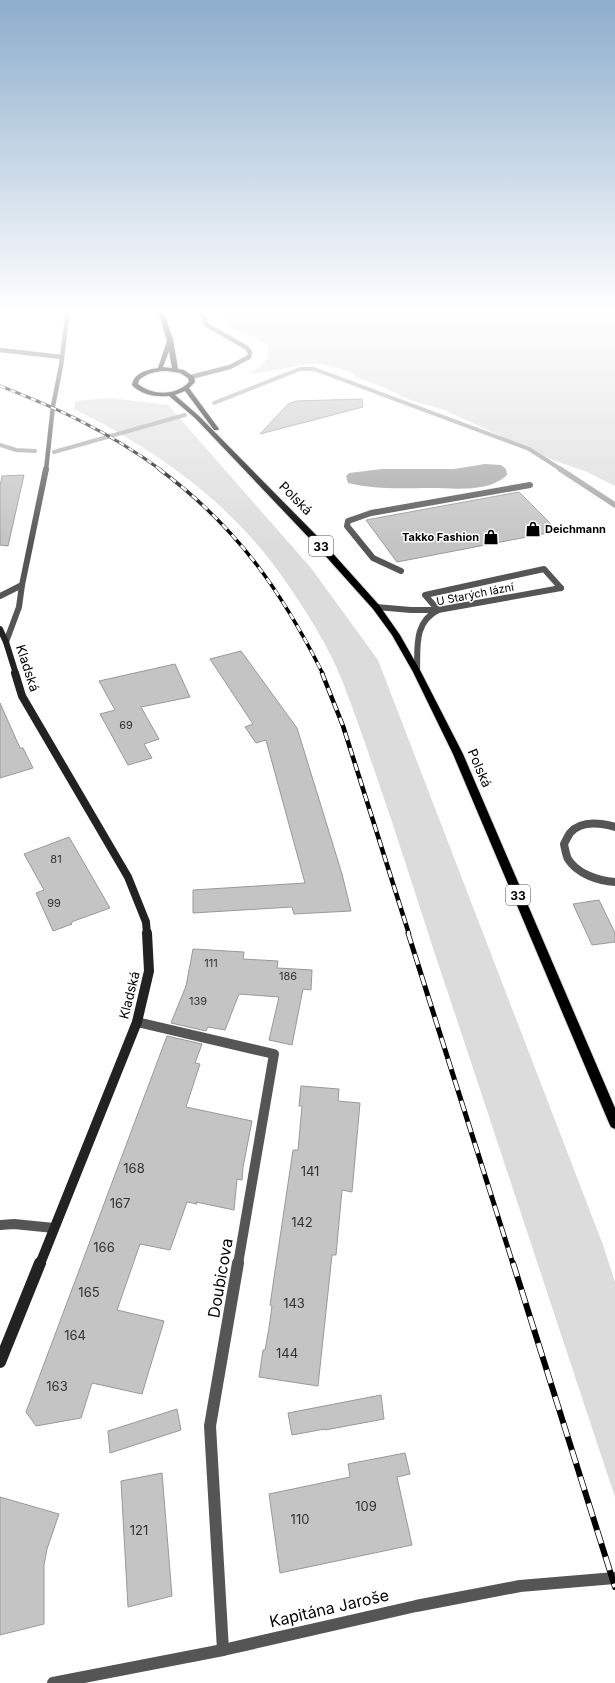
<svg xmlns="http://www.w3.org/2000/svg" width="615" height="1683" viewBox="0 0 615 1683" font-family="Inter,sans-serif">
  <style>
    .green { fill: #dcdcdc }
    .water { fill: #a3a3a3 }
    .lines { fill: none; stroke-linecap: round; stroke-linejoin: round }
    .stream-far1 { stroke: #a3a3a3; stroke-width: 4 }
    .stream { stroke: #a3a3a3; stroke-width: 5.5 }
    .building { fill: #c4c4c4; stroke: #999 }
    .primary-casing { stroke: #dbdbdb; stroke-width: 2 }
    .service-far2 { stroke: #555; stroke-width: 4.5 }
    .service-far1 { stroke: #555; stroke-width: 6 }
    .service { stroke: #555; stroke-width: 8 }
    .minor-far3 { stroke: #555; stroke-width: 4.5 }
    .minor-far2 { stroke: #555; stroke-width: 6 }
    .minor-far1 { stroke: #555; stroke-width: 10 }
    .minor { stroke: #555; stroke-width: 12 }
    .tertiary { stroke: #555; stroke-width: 12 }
    .secondary-far3 { stroke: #222; stroke-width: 6 }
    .secondary-far2 { stroke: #222; stroke-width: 8 }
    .secondary-far1 { stroke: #222; stroke-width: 10 }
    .secondary { stroke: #222; stroke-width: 12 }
    .primary { fill: #000; fill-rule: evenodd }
    .rail-far4-casing { stroke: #000; stroke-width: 3 }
    .rail-far3-casing { stroke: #000; stroke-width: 3.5 }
    .rail-far2-casing { stroke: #000; stroke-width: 4.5 }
    .rail-far1-casing { stroke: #000; stroke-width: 5 }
    .rail-casing { stroke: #000; stroke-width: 6 }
    .rail-far4 { stroke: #fff; stroke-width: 2; stroke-dasharray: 5.5; stroke-linecap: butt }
    .rail-far3 { stroke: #fff; stroke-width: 2.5; stroke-dasharray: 7; stroke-linecap: butt }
    .rail-far2 { stroke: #fff; stroke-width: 3; stroke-dasharray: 8; stroke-linecap: butt }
    .rail-far1 { stroke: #fff; stroke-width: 3.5; stroke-dasharray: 11; stroke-linecap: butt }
    .rail { stroke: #fff; stroke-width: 4.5; stroke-dasharray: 14; stroke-linecap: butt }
    .labels { text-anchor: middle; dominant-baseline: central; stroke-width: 3; stroke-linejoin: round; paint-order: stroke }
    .far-poi-label { font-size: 11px; font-weight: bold; fill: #000; stroke: #fff; text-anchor: start }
    .far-street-label { font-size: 11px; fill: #000; stroke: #fff }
    .number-label { font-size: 11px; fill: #313131 }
    .shield { fill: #fff; stroke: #4c4c4c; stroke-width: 1 }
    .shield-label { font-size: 12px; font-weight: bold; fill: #000 }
    .street-label { font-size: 13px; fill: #000; stroke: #fff }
    .near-number-label { font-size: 13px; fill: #313131 }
    .near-street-label { font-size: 16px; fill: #000; stroke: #fff }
  </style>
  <rect width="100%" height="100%" fill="#fff"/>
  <!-- green -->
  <g class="green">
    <polygon points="223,310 615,310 615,486 587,472 553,460 444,410 410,400 385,388 356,377 353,373 335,367 319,364 307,364 258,373 247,373 257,369 268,358 268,346 257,339 228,326"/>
    <path d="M110 398 168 405 311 568 378 660 603 1245 615 1282V1497C554 1314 494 1131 433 948 414 890 396 832 376 775 365 743 354 711 342 680 328 646 307 612 286 582 233 504 157 450 74 409L75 401Z"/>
  </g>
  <!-- water -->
  <path class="water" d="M485 464 501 465 506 469 507 475C488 493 455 488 430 488 400 488 378 490 348 483L346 476 349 473 382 469H454Z"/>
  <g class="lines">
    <!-- stream-far1 -->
    <g class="stream-far1">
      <polyline points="214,403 300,369 314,369 529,449 562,470"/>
      <polyline points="0,445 16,450 35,451"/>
      <polyline points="54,452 185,415"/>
    </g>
    <!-- stream -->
    <polyline class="stream" points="560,469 615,505"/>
  </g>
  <!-- building -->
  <g class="building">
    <polygon points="362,399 363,407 260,434 288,404 296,401"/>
    <polygon points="24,475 8,546 0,545 0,486 2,476"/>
    <polygon points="519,492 558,531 397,562 366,520"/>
    <polygon points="241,651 297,728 342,874 351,911 294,914 292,907 193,913 193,890 305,883 266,740 256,743 245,727 253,724 210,659"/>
    <polygon points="175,664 190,697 141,707 159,739 144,744 152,758 128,765 100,714 115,710 99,681"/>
    <polygon points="0,703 20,748 23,748 33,768 0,778"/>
    <polygon points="69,837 110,908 74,921 71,923 72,924 53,931 36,893 44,890 24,854"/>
    <polygon points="599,900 615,933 615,942 592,945 573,904"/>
    <polygon points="193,949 244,952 243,959 278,961 277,968 312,970 311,990 303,989 292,1045 269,1040 279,997 239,994 225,1030 208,1027 206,1031 171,1023 186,986"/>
    <polygon points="167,1036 202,1044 195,1063 200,1064 186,1107 252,1121 243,1167 242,1180 237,1179 234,1210 196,1202 197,1204 187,1202 170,1250 140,1244 117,1310 164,1321 142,1394 92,1383 81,1418 36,1426 26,1412"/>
    <polygon points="301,1086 339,1089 338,1101 360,1103 352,1192 342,1190 336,1255 332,1255 318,1386 259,1377 263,1350 265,1350 269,1328 272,1306 270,1305 293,1150 298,1150 302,1106 299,1106"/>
    <polygon points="381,1395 384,1419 325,1430 325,1429 292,1435 288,1413"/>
    <polygon points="177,1409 181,1430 110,1453 108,1431"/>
    <polygon points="405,1453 410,1474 397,1477 412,1545 280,1573 269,1494 350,1477 348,1464"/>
    <polygon points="162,1473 172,1596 128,1607 121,1481"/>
    <polygon points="0,1497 59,1514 47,1549 44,1565 44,1624 0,1635"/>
  </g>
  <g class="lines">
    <!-- primary casing -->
    <g class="primary-casing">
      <path id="primary" d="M158 310H163L173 339 178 369 184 370 194 377 195 382 189 388 219 429 218 430H214L185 391 175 395 199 416 319 538 379 605 400 635 421 672 463 754 615 1108V1129L611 1127 609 1123 453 754 413 672 392 635 373 609 313 542 195 418 169 396C156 397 141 395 132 385 134 373 146 370 158 368L167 341ZM169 351 172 368 163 367ZM167 371 180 373 188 378 189 382C176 396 153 396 138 384L139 380C147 373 156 371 167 371Z"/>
    </g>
    <!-- service-far2 -->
    <g class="service-far2">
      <polyline points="0,350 62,357"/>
      <polyline points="191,377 230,367 249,357 250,352 247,348 207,325 200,310"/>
    </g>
    <!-- service-far1 -->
    <g class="service-far1">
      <polyline points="401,571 373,558 347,526 348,521 371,513 530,485"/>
      <polyline points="376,607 411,610 438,610"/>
      <polyline points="438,610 425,595 544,569 561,588"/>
      <path d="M417 672C418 648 413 623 438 610L561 588"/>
    </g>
    <!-- service -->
    <path class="service" d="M615 827C601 823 581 820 570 833 568 836 566 840 564 844 565 849 566 855 568 859 577 874 599 881 615 882"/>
    <!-- minor-far3 -->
    <polyline class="minor-far3" points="46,470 53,406 61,366 68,310"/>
    <!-- minor-far2 -->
    <g class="minor-far2">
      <polyline points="0,596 22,585"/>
      <polyline points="6,642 19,607 22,585 46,469"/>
    </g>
    <!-- minor-far1 -->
    <g class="minor-far1">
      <polyline points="137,1022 274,1054 238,1264"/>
      <polyline points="0,1225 14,1224 54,1228"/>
    </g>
    <!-- minor -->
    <polyline class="minor" points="223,1650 210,1426 238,1263"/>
    <!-- tertiary -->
    <polyline class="tertiary" points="53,1683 223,1650 416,1606 520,1586 615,1578"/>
    <!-- secondary-far3 -->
    <polyline class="secondary-far3" points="0,629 6,642 16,674"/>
    <!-- secondary-far2 -->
    <polyline class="secondary-far2" points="15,673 22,696 128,877 146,922 147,934"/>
    <!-- secondary-far1 -->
    <polyline class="secondary-far1" points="40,1264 137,1022 149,971 147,933"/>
    <!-- secondary -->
    <polyline class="secondary" points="0,1362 40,1263"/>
    <!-- primary -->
    <use href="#primary" class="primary"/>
    <!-- rail-far4 casing -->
    <g class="rail-far4-casing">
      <path id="rail-far4" d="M0 386C59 409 109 432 161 470"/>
    </g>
    <!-- rail-far3 casing -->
    <g class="rail-far3-casing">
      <path id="rail-far3" d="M159 469C236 526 281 590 323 674"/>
    </g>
    <!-- rail-far2 casing -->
    <g class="rail-far2-casing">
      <polyline id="rail-far2" points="322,673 343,726 409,934"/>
    </g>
    <!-- rail-far1 casing -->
    <g class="rail-far1-casing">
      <polyline id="rail-far1" points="408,933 513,1264"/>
    </g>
    <!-- rail casing -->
    <g class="rail-casing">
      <polyline id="rail" points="513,1263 615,1587"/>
    </g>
    <!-- rail-far4 -->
    <use href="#rail-far4" class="rail-far4"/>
    <!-- rail-far3 -->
    <use href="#rail-far3" class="rail-far3"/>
    <!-- rail-far2 -->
    <use href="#rail-far2" class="rail-far2"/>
    <!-- rail-far1 -->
    <use href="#rail-far1" class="rail-far1"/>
    <!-- rail -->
    <use href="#rail" class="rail"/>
  </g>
  <!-- sky -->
  <linearGradient id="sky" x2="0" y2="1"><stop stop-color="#8cadcc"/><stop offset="0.57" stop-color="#fff"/><stop offset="1" stop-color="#fff" stop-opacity="0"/></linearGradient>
  <rect width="615" height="545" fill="url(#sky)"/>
  <!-- icons -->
  <defs>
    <g id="shop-bare" transform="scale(1.2)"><path d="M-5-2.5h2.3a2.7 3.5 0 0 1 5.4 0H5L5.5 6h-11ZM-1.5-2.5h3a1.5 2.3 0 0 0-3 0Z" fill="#000" stroke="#fff" stroke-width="2.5" paint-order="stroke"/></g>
  </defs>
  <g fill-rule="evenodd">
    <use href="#shop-bare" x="533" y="529"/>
    <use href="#shop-bare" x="491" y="537"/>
  </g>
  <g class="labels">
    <!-- far-poi labels -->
    <g class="far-poi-label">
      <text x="545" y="529">Deichmann</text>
      <text x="479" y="537" text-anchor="end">Takko Fashion</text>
    </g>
    <!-- far-street labels -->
    <g class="far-street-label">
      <text transform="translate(475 594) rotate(-11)">U Starých lázní</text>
    </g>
    <!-- number labels -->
    <g class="number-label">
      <text x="126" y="725">69</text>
      <text x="56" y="859">81</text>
      <text x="54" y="903">99</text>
      <text x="211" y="963">111</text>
      <text x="288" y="976">186</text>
      <text x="198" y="1001">139</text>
    </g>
    <!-- shield labels -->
    <g class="shield">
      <rect x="309" y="536" width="24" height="20" rx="3"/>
      <rect x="506" y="885" width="24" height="20" rx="3"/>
    </g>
    <g class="shield-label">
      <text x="321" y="546">33</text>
      <text x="518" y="895">33</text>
    </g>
    <!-- street labels -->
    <g class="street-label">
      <text transform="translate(296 498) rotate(45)">Polská</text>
      <text transform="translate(28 668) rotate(72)">Kladská</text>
      <text transform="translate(480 768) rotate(67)">Polská</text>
      <text transform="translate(129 995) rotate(-76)">Kladská</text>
    </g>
    <!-- near-number labels -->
    <g class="near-number-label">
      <text x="134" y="1168">168</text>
      <text x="310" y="1171">141</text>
      <text x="120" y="1203">167</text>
      <text x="302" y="1222">142</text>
      <text x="104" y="1247">166</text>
      <text x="89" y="1292">165</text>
      <text x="294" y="1303">143</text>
      <text x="75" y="1335">164</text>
      <text x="287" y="1353">144</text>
      <text x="57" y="1386">163</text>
      <text x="366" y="1506">109</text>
      <text x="300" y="1519">110</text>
      <text x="139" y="1530">121</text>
    </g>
    <!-- near-street labels -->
    <g class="near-street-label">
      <text transform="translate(220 1278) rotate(-80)">Doubicova</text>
      <text transform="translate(329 1608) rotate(-13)">Kapitána Jaroše</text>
    </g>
  </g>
</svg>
